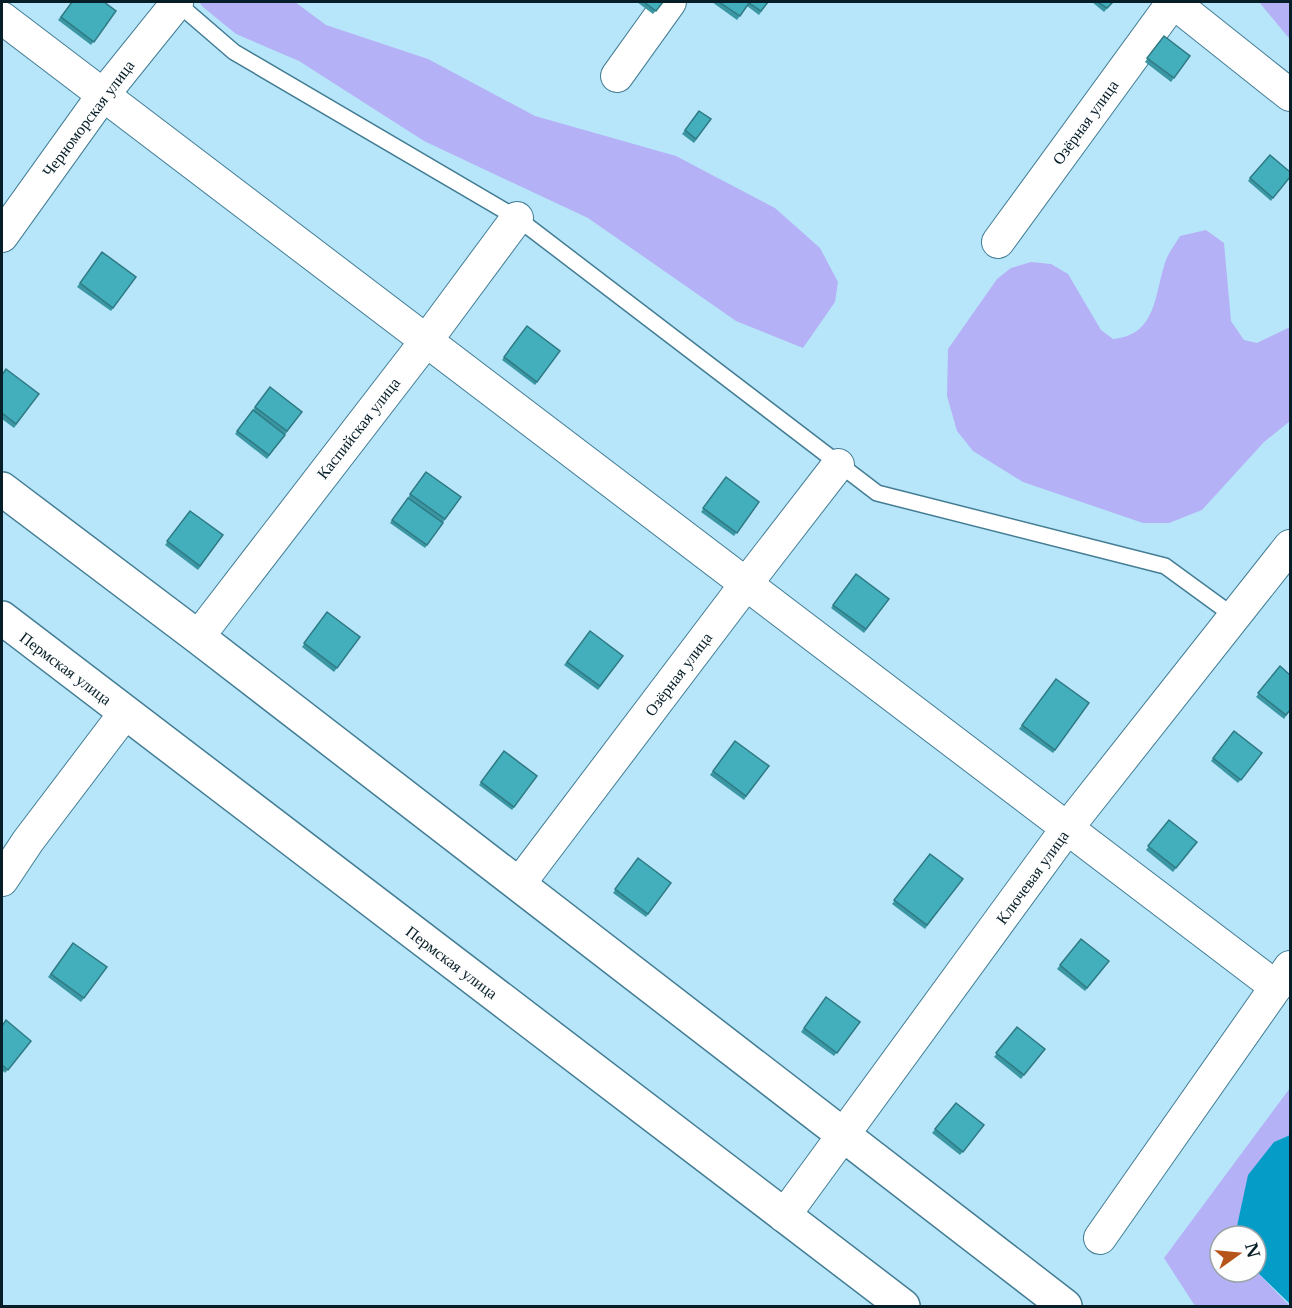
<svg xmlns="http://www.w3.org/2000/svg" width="1292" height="1308" viewBox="0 0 1292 1308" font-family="'Libre Baskerville',serif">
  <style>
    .green { fill: #b5b1f6 }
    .water { fill: #069cc8 }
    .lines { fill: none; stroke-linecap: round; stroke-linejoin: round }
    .lane-casing { stroke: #437d94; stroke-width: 18 }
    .street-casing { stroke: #437d94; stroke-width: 34 }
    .secondary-casing { stroke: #437d94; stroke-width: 36 }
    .lane { stroke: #fff; stroke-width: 15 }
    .street { stroke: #fff; stroke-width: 32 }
    .secondary { stroke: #fff; stroke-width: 33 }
    .wall { fill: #3a96a2 }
    .building { fill: #43afbc; stroke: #2f7a84; stroke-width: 1.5 }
    .labels { text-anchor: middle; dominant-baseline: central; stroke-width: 6; stroke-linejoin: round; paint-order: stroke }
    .street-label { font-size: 16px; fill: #061e28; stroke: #fefefe }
  </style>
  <rect width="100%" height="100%" fill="#b7e6fa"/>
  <!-- green -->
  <g class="green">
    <polygon points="199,2 295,2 326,25 428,59 535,116 676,156 775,208 820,248 838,282 835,302 803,348 736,321 588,218 424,141 299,61 236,34 203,7"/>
    <polygon points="1259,2 1290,2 1290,39 1288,37"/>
    <path d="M1206 230 1224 243 1231 321 1244 340 1257 343 1290 327V421L1264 442 1202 510 1169 523H1143L1023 482 973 451 957 431 947 396 948 349 997 279 1011 268 1031 262 1051 264 1068 274 1101 330 1113 339C1158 335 1154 293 1166 260 1169 252 1176 243 1180 236Z"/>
    <polygon points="1290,1088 1290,1135 1274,1142 1237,1226 1241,1236 1220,1236 1220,1272 1256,1271 1290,1306 1195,1306 1164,1258"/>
  </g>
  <!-- water -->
  <polygon class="water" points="1290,1135 1290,1304 1256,1271 1256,1236 1241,1236 1237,1226 1248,1175 1274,1142"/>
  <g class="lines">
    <!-- lane casing -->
    <g class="lane-casing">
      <polyline id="lane" points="176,2 234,52 517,218 877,493 1165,566 1235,617"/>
    </g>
    <!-- street casing -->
    <g class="street-casing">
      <g id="street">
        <polyline points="1173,2 1290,95"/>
        <polyline points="2,18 1276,987"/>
        <polyline points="617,76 670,2"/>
        <polyline points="2,236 103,95 177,3"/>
        <polyline points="998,242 1173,2"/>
        <polyline points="198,637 426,341 517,218"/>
        <polyline points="2,880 28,841 125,713"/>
        <polyline points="519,884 746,584 838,465"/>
        <polyline points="784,1216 1068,827 1290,546"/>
        <polyline points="1100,1238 1290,967"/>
      </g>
    </g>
    <!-- secondary casing -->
    <g class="secondary-casing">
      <g id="secondary">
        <polyline points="2,489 198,637 1065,1306"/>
        <polyline points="2,618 903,1306"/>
      </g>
    </g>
    <!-- lane -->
    <use href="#lane" class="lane"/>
    <!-- street -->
    <use href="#street" class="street"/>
    <!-- secondary -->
    <use href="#secondary" class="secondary"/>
  </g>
  <!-- wall -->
  <g class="wall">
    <polygon points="72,2 116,11 91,45 58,20"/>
    <polygon points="637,2 663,2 653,14"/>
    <polygon points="712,2 768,2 759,15 747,6 737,20"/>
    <polygon points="1092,2 1113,2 1104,12"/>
    <polygon points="1164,36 1190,56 1171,82 1145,62"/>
    <polygon points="699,111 711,119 694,143 682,134"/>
    <polygon points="1290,172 1271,201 1248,181 1250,178"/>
    <polygon points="102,252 136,277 111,311 77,287"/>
    <polygon points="527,326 560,351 535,385 502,360"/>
    <polygon points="2,375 39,394 14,428 2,419"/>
    <polygon points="270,387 302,412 267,459 235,434"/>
    <polygon points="426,472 461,497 425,548 390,523"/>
    <polygon points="726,477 759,502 734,536 701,512"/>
    <polygon points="190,511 223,535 198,570 165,545"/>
    <polygon points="856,574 889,599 864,633 831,608"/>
    <polygon points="327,612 360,637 334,672 302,647"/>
    <polygon points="590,631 623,656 598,690 564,665"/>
    <polygon points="1280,666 1290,710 1284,719 1256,697"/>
    <polygon points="1056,679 1089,703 1053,753 1019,729"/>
    <polygon points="1234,731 1262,753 1238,783 1211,761"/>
    <polygon points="735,741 769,766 744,800 710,775"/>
    <polygon points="504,751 537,776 512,810 479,785"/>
    <polygon points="1169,820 1197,842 1173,872 1146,850"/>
    <polygon points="930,854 963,879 925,929 892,904"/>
    <polygon points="638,858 671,883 646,917 613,893"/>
    <polygon points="1081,939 1109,961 1085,991 1057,969"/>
    <polygon points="73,943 107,967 81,1002 48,977"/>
    <polygon points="826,997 860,1022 834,1056 801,1032"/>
    <polygon points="2,1026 31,1041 5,1073 2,1070"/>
    <polygon points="1017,1027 1045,1049 1021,1079 994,1057"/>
    <polygon points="956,1103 984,1125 960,1155 932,1133"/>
  </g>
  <!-- building -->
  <g class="building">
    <polygon points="72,2 104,2 116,11 94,42 61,17"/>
    <polygon points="644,2 663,2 656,11"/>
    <polygon points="719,2 768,2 761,11 749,3 740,16"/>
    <polygon points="1098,2 1113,2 1107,8"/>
    <polygon points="1164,36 1190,56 1174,78 1147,58"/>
    <polygon points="699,111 711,119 696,139 685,130"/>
    <polygon points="1270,155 1290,172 1290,177 1273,198 1250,178"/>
    <polygon points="102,252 136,277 113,308 80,283"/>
    <polygon points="527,326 560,351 537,382 504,357"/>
    <polygon points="6,369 39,394 16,424 2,413 2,375"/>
    <polygon points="270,387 302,412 287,431 255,407"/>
    <polygon points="253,410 285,435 269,455 237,431"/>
    <polygon points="426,472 461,497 445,519 410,494"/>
    <polygon points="726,477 759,502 737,533 703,508"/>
    <polygon points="408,498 443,523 427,545 392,520"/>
    <polygon points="190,511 223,535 200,566 167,541"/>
    <polygon points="856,574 889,599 866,629 833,605"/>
    <polygon points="327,612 360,637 337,668 304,643"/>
    <polygon points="590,631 623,656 600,686 567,662"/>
    <polygon points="1280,666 1290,675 1290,710 1286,715 1258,693"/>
    <polygon points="1056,679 1089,703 1055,750 1022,725"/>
    <polygon points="1234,731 1262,753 1241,780 1213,758"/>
    <polygon points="735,741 769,766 746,796 713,771"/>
    <polygon points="504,751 537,776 514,807 481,782"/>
    <polygon points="1169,820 1197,842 1176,868 1148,846"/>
    <polygon points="930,854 963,879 927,925 894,900"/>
    <polygon points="638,858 671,883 648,914 615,889"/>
    <polygon points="1081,939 1109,961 1087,988 1060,965"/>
    <polygon points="73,943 107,967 84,998 51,974"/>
    <polygon points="826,997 860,1022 837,1053 804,1028"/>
    <polygon points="6,1020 31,1041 8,1070 2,1065 2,1026"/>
    <polygon points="1017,1027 1045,1049 1024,1075 996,1053"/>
    <polygon points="956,1103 984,1125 963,1152 935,1129"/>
  </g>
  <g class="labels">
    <!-- street labels -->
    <g class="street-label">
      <text transform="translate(88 118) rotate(-53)">Черноморская улица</text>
      <text transform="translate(1085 122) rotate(-54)">Озёрная улица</text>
      <text transform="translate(358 428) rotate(-52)">Каспийская улица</text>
      <text transform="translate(66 668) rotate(37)">Пермская улица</text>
      <text transform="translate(678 674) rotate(-53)">Озёрная улица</text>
      <text transform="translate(1032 877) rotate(-54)">Ключевая улица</text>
      <text transform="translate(452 962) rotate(37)">Пермская улица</text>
    </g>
  </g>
  <!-- border -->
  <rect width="1292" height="1308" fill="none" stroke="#061e28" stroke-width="6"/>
  <!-- north arrow -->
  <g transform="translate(1238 1254) rotate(75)"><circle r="28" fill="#fefefe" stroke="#9ba4a8" stroke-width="1.5"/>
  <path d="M0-4.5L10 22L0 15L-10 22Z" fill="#b75419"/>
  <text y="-9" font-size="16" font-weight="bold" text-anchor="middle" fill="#061e28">N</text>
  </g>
</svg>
